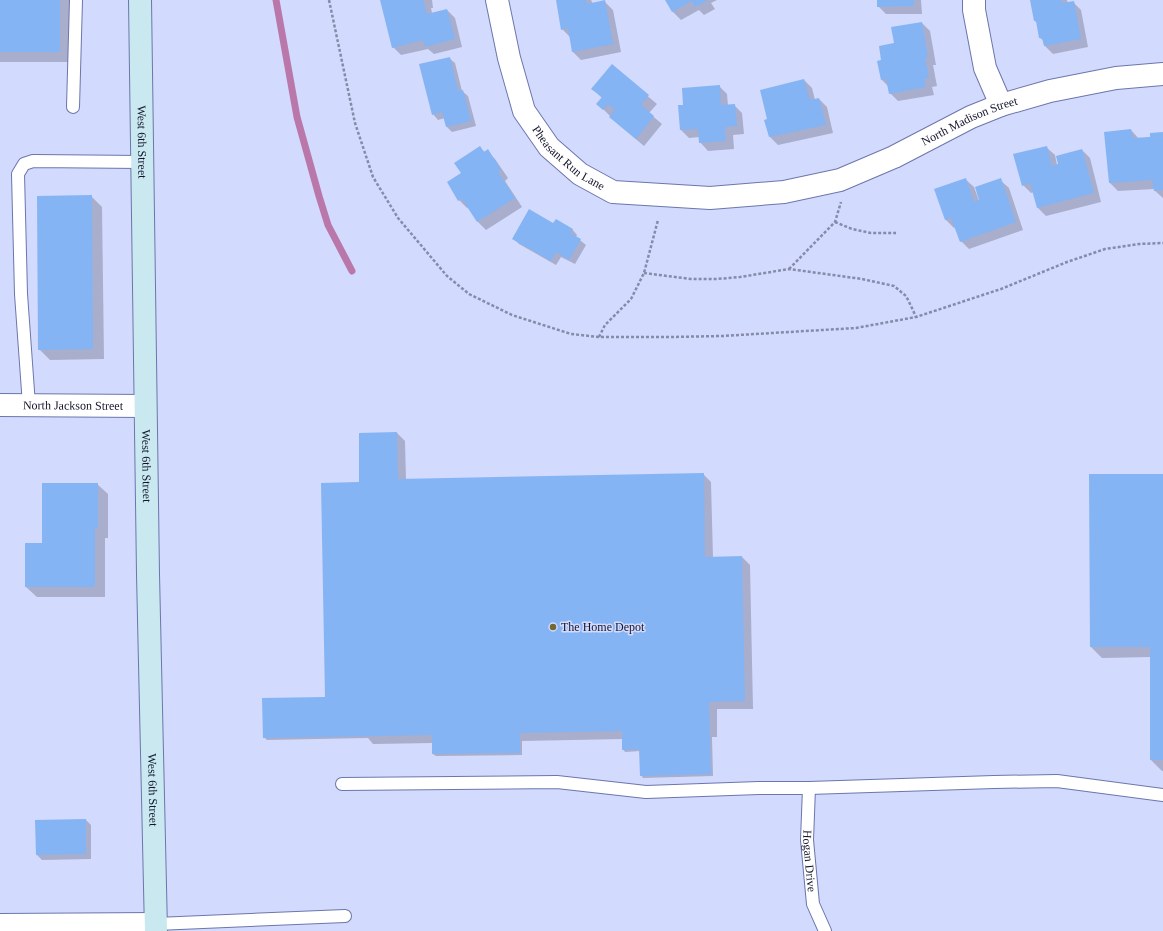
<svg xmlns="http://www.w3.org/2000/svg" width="1163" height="931" viewBox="0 0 1163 931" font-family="'Times New Roman',serif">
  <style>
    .shadow { fill: #0003 }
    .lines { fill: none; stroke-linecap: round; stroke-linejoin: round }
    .stream { stroke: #ba78aa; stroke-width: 7 }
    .building { fill: #84b4f4 }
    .service-casing { stroke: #6c76ac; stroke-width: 14 }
    .minor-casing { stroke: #6c76ac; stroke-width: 24 }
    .secondary-casing { stroke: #6c76ac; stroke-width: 24 }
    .path { stroke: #858ba9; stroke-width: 2.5; stroke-dasharray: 3 2; stroke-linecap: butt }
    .service { stroke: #fff; stroke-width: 12 }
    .minor { stroke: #fff; stroke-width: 22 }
    .secondary { stroke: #c9e8f0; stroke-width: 22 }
    .poi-dot { fill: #736734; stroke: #d2dafe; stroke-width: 1.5 }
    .labels { text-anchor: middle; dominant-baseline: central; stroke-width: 3; stroke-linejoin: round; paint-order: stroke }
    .street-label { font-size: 12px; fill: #12152a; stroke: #d2dafe }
    .poi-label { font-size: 12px; fill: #12152a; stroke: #d2dafe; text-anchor: start }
  </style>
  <rect width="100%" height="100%" fill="#d2dafe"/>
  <!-- shadow -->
  <g class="shadow">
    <rect x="0" y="0" width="71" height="62"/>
    <polygon points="381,0 432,0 433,8 431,8 432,13 447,10 455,18 462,47 434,54 428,49 401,55 393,47"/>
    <polygon points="557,0 591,0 593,4 604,1 613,10 621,52 581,60 573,52 570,37 562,29"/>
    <polygon points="666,0 717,0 711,3 715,9 704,15 699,10 681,20 673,12"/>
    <polygon points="877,0 921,0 922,14 886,14 878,6"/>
    <polygon points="1031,0 1067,0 1068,3 1073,2 1081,10 1088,47 1053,54 1045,46 1044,41 1040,38 1038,24 1035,21"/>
    <polygon points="922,23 930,31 936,65 933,65 937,86 932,87 934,95 898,101 890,93 889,87 882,80 882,61 896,44"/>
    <polygon points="449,58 455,63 462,91 468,96 476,126 452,132 447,127 445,118 438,120 433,114"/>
    <polygon points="612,66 657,104 649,113 662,124 644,146 619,125 598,104 602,98 593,89"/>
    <polygon points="804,80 812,88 815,100 819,99 827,107 833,133 778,145 770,137"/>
    <polygon points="719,86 727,94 728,106 734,105 742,113 744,134 733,135 734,149 708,151 700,142 700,137 689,138 681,130 684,106"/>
    <polygon points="1131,130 1139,139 1151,137 1163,133 1163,198 1154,190 1154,189 1118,191 1110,183"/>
    <polygon points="1046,147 1055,155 1057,165 1082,150 1090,158 1101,202 1046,216 1038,208 1034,192 1031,193 1023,185"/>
    <polygon points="480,148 485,152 487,151 495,159 508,178 505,181 522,207 486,230 478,222 469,207 467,208 459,200 462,173"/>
    <polygon points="965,179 974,187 979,201 1000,180 1009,188 1023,230 969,249 961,241 956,227 954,228 946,220 935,190"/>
    <polygon points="91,196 102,207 104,359 50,360 39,349"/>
    <polygon points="553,225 572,229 577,235 576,237 586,245 575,264 561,257 556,265 519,244 513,238"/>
    <polygon points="397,433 405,441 406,480 703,474 711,482 713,558 742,557 750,565 753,709 717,709 717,737 712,737 713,776 643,778 641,775 640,751 625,752 623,749 623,739 522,741 522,755 436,756 433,754 433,743 373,744 368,738 267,740 264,737 326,698 359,483"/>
    <polygon points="1163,475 1163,771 1162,771 1151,760 1151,657 1102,658 1091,647"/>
    <polygon points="97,484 108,494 108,538 105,538 105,597 37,597 26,587 43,544"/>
    <polygon points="86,820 91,825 91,859 42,860 37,855"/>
  </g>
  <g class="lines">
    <!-- stream -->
    <polyline class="stream" points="276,0 297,117 319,196 328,225 352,271"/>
  </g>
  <!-- building -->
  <g class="building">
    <rect x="0" y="0" width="60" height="52"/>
    <polygon points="380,0 423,0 427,14 447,9 455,39 425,47 423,40 392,48"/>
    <polygon points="556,0 586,0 587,4 605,0 613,44 572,52 568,28 561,30"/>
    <polygon points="665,0 707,0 707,1 695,7 692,1 672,12"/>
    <polygon points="877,0 914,0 914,6 877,7"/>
    <polygon points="1030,0 1061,0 1062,3 1074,1 1081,39 1044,46 1042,38 1039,38 1036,21 1034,21"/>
    <polygon points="922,22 928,57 925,57 929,78 924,79 926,87 889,94 886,79 881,80 877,61 881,60 879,46 894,43 891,27"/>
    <polygon points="450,57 458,91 463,90 471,121 446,127 442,112 432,115 419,64"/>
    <polygon points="612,64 649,95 641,105 654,116 636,139 609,117 615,110 608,104 603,110 596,104 602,97 591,89"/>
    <polygon points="804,79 810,100 819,98 826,125 769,137 764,120 767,119 760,90"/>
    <polygon points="720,85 721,105 735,104 737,126 725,127 726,141 699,143 698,129 680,130 678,105 683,105 682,88"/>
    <polygon points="1131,129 1133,138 1150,137 1150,133 1163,132 1163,190 1154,191 1152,180 1109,183 1104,132"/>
    <polygon points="480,146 484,152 488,149 501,170 498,172 515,198 477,222 462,199 458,201 447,182 461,173 454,163"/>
    <polygon points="1047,146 1052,166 1058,164 1056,156 1082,149 1094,193 1037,208 1030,183 1022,186 1013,154"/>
    <polygon points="966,178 974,202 979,200 975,187 1001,178 1016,222 960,242 951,218 945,220 934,189"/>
    <polygon points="92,195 93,349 38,350 37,196"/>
    <polygon points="529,209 553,223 556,219 573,229 570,233 581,239 569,260 556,252 551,261 512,239"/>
    <polygon points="397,432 398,479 704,473 705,557 742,556 745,701 709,702 711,774 640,776 639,749 622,750 622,731 520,733 520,753 432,754 432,735 263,738 262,698 325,697 321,483 359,482 359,433"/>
    <polygon points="1089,474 1163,474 1163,760 1150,760 1150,647 1090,647"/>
    <polygon points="42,483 98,483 98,528 95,528 95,587 25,587 25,543 42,543"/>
    <polygon points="86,819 86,854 36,855 35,820"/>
  </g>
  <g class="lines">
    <!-- service casing -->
    <g class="service-casing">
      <g id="service">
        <polyline points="73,107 76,0"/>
        <polyline points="29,405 21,294 18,174 24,164 33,161 142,162"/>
        <polyline points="342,784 557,782 646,792 759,788 809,788 994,782 1057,781 1163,795"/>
        <path id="s1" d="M809 788 807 840 813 904 825 931"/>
        <polyline points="156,924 345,916"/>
      </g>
    </g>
    <!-- minor casing -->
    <g class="minor-casing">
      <g id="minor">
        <path id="s2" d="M497 0 509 58 524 111 549 147 580 174 613 192 710 198 784 192 840 180 894 157 971 117 1001 105 1050 91 1116 78 1163 74"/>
        <polyline points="974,0 974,10 985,68 1001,105"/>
        <path id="s3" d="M0 405 145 406"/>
        <polyline points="0,925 156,924"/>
      </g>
    </g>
    <!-- secondary casing -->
    <g class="secondary-casing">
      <g id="secondary">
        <path id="s4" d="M140 0 148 574 156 931"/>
      </g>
    </g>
    <!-- path -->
    <g class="path">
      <polyline points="329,0 355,123 373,177 398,218 447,276 469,294 512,315 571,334 599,337 670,337 722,336 856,328 916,317 1001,289 1067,262 1105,249 1139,244 1163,243"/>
      <polyline points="835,222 852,229 871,233 896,233"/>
      <polyline points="789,269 835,222 841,202"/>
      <polyline points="644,273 691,279 717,279 740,277 789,269 862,279 894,286 906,296 911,306 916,317"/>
      <polyline points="599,337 605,325 631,299 644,273 658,220"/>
    </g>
    <!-- service -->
    <use href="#service" class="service"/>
    <!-- minor -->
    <use href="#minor" class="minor"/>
    <!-- secondary -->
    <use href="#secondary" class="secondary"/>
  </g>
  <!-- markers -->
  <circle class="poi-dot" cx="553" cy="627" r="4"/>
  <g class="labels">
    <!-- street labels -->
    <g class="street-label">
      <text stroke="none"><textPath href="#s2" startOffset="608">North Madison Street</textPath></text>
      <text stroke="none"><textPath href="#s4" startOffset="142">West 6th Street</textPath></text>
      <text stroke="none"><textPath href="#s2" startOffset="180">Pheasant Run Lane</textPath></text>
      <text stroke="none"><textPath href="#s3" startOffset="73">North Jackson Street</textPath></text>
      <text stroke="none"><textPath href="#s4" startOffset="466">West 6th Street</textPath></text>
      <text stroke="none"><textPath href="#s4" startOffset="790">West 6th Street</textPath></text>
      <text stroke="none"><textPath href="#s1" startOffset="73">Hogan Drive</textPath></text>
    </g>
    <!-- poi labels -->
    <g class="poi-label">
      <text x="561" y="627">The Home Depot</text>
    </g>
  </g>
</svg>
